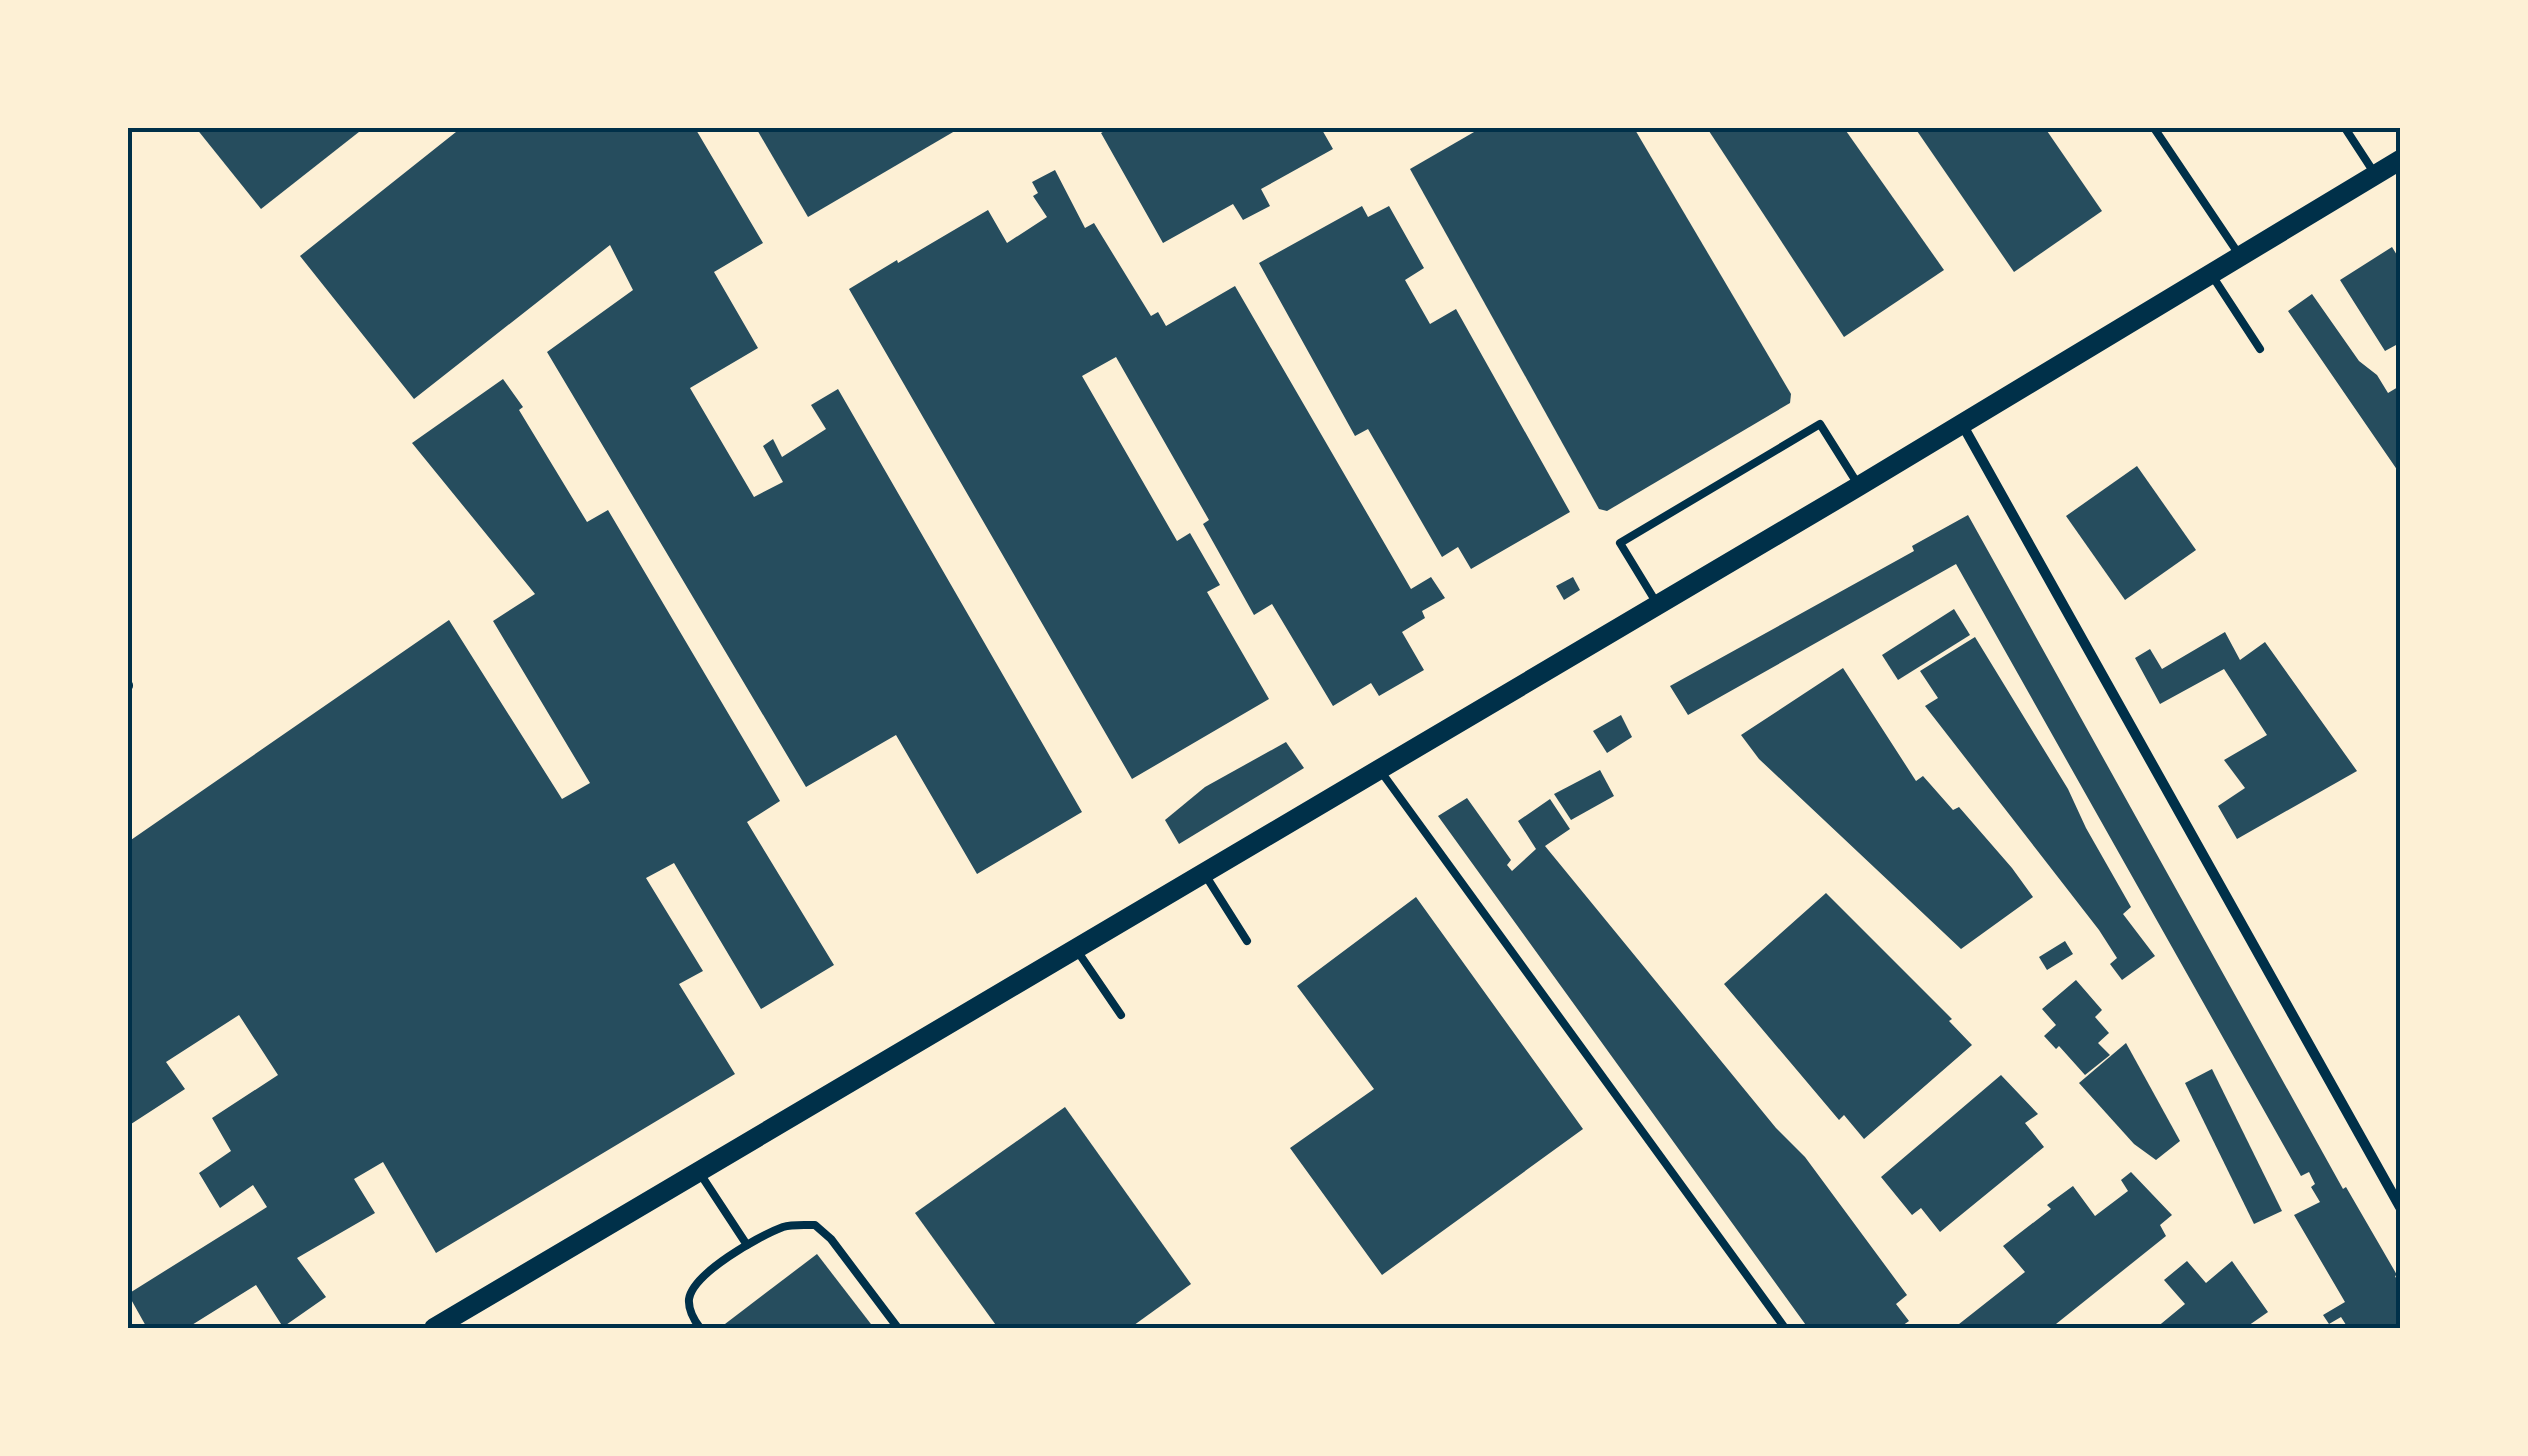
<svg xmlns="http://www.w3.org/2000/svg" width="2528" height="1456" viewBox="0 0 2528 1456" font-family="Arial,sans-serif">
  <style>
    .building { fill: #264d5e }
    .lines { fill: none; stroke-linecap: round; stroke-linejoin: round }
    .service { stroke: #003049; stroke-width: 8 }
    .minor { stroke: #003049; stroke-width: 10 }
    .secondary { stroke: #003049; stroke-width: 20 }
    .neatline { fill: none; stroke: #003049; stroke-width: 4 }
  </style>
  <rect width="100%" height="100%" fill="#fdf0d5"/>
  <!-- building -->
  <g class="building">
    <polygon points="196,128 364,128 261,209"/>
    <polygon points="461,128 695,128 763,243 714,272 758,348 690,388 754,497 783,482 763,446 773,439 782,457 826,429 811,405 838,389 1082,812 977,874 896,735 806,787 547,352 633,290 610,245 414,399 300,256"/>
    <polygon points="756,128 960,128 808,217"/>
    <polygon points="1110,128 1321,128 1333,149 1261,189 1270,206 1243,220 1233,204 1163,243 1101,133"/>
    <polygon points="1481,128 1634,128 1791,394 1790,403 1607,511 1599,509 1410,169"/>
    <polygon points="1707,128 1844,128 1944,270 1844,337"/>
    <polygon points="1915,128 2045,128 2102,211 2014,272"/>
    <polygon points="1055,170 1085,228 1094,223 1151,316 1158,312 1166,326 1235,286 1411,589 1431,577 1445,598 1422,611 1425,618 1402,632 1424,670 1379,696 1371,683 1333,706 1272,604 1254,615 1203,524 1209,520 1116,357 1082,376 1177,541 1190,533 1220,585 1207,592 1269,699 1132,779 849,289 897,260 898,263 988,210 1007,243 1047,217 1033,196 1038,193 1032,182"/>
    <polygon points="1362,206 1368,217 1389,206 1424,268 1405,280 1430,324 1456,309 1570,512 1471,569 1458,547 1442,557 1368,429 1355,436 1259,263"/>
    <polygon points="2392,247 2400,260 2400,353 2396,345 2385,351 2340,280"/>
    <polygon points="2312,294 2359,361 2377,375 2388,393 2398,387 2400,391 2400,474 2288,311"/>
    <polygon points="503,379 523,407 519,410 587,522 608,510 780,801 747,822 834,965 761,1009 674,863 646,878 703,971 679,984 735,1074 436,1253 383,1162 354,1179 375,1213 297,1258 326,1297 283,1327 256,1285 187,1328 147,1328 128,1294 267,1207 253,1185 220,1208 199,1173 231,1151 212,1118 278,1075 239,1015 166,1062 185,1089 128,1126 128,842 449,620 562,799 590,783 493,621 535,594 412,443"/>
    <polygon points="2137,466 2196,550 2125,600 2066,516"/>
    <polygon points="1968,515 2343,1189 2346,1187 2397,1275 2395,1276 2400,1286 2400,1328 2348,1328 2341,1317 2329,1324 2323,1315 2345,1302 2294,1215 2320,1202 2311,1187 2315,1184 2309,1172 2301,1176 1956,564 1688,715 1670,686 1914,551 1912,546"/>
    <polygon points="1573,577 1580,590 1564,600 1556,586"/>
    <polygon points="1954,609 1970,635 1898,680 1882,655"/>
    <polygon points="2225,632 2240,660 2265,642 2357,771 2237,839 2218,806 2245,788 2224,760 2267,735 2224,669 2160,704 2135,658 2150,649 2162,669"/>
    <polygon points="1975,637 2068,789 2086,828 2131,907 2123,914 2155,956 2122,980 2110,964 2117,958 2099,930 1925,706 1938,698 1920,671"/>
    <polygon points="1843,668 1916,781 1923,776 1953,810 1959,807 2012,868 2033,897 1961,949 1759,759 1741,735"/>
    <polygon points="1621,715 1632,737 1607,753 1593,731"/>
    <polygon points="1286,742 1304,768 1179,844 1165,820 1205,787"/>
    <polygon points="1600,770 1614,796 1571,820 1554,794"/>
    <polygon points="1467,798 1511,860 1507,865 1512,871 1536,849 1518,821 1550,799 1570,829 1545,846 1776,1128 1805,1157 1907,1295 1896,1304 1909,1321 1899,1328 1808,1328 1438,816"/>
    <polygon points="1826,893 1952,1019 1949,1021 1972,1045 1864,1139 1844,1115 1839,1120 1724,984"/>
    <polygon points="1416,897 1583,1129 1382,1275 1290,1148 1374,1089 1297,986"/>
    <polygon points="2065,941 2073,954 2047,970 2039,957"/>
    <polygon points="2076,980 2102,1010 2095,1017 2109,1033 2098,1043 2110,1055 2085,1075 2059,1046 2056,1049 2044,1036 2056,1025 2042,1009"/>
    <polygon points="2126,1043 2180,1141 2156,1160 2134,1144 2079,1083"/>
    <polygon points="2212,1069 2282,1211 2254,1224 2185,1083"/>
    <polygon points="2001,1075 2038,1114 2025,1123 2044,1147 1940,1232 1921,1208 1912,1215 1881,1177"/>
    <polygon points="1065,1107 1191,1284 1130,1328 998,1328 915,1213"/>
    <polygon points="2131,1172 2172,1215 2160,1225 2166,1236 2051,1328 1954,1328 2025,1272 2003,1246 2051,1209 2047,1205 2073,1186 2095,1216 2128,1191 2121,1180"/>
    <polygon points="817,1254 874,1328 728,1328 725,1324"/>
    <polygon points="2187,1261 2206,1283 2232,1261 2268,1312 2245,1328 2156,1328 2185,1304 2164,1280"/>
  </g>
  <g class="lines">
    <!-- service -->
    <g class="service">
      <polyline points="2154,128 2238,253"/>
      <polyline points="2345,128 2375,174"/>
      <polyline points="2211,274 2260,349"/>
      <polyline points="1656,602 1620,543 1820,424 1859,486"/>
      <polyline points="1382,773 1785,1328"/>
      <polyline points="1204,873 1247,941"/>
      <polyline points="1078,952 1121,1015"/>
      <polyline points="701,1175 747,1245"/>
      <path d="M700 1328C694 1320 688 1310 689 1299 693 1273 759 1236 783 1227 792 1224 804 1225 815 1225L831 1239 898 1328"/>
    </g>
    <!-- minor -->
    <g class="minor">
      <polyline points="1962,424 2400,1207"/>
      <polyline points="128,686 128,685"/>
    </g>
    <!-- secondary -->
    <polyline class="secondary" points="434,1328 1859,486 2400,160"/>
  </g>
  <!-- border -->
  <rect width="2528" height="1456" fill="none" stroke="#fdf0d5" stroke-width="260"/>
  <rect x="130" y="130" width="2268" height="1196" class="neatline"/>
</svg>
